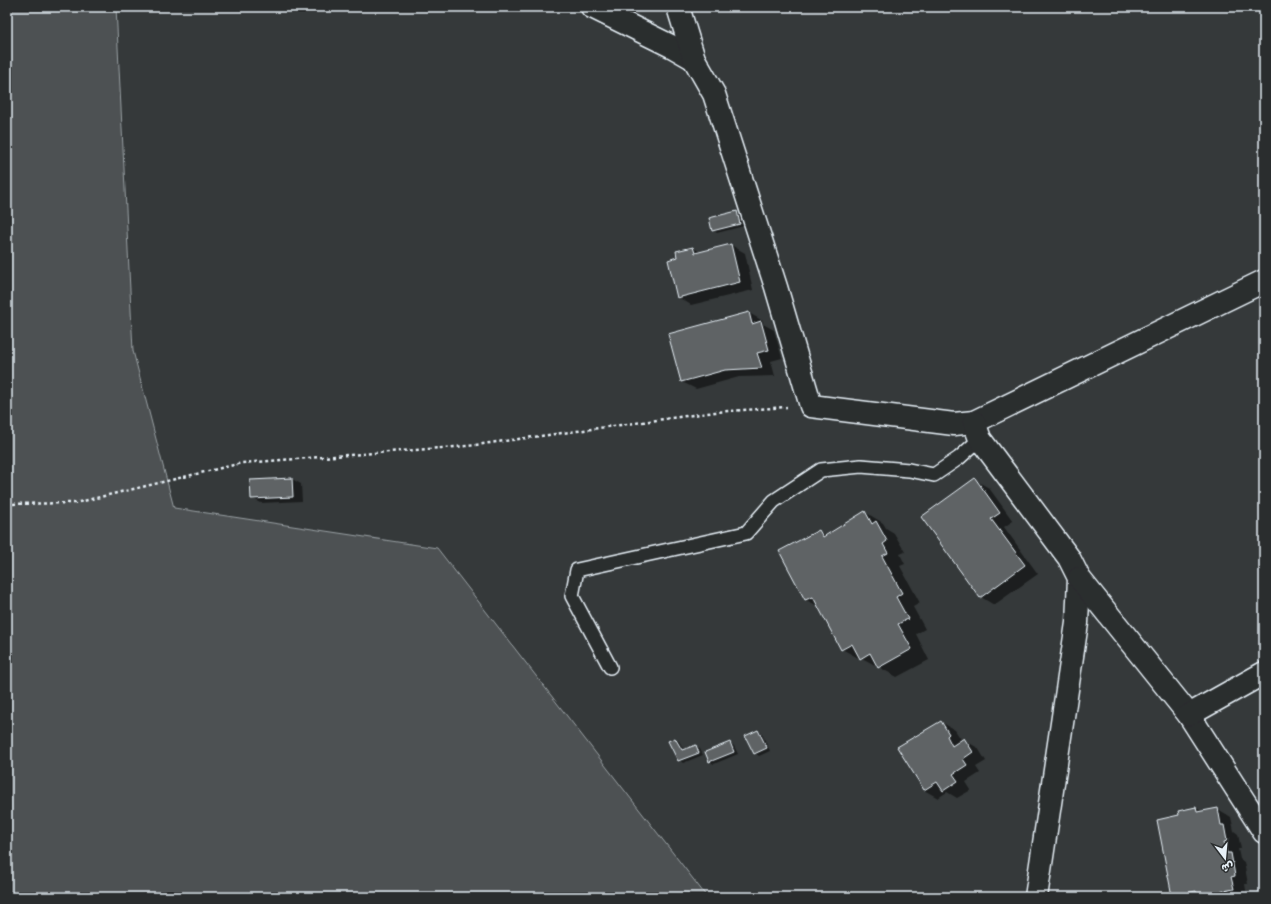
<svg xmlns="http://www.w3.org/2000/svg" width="1271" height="904" viewBox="0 0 1271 904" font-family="'Patrick Hand','Playpen Sans Arabic',sans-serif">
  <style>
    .green { fill: #4d5152; stroke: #9aa1a5 }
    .shadow { fill: #0007 }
    .building { fill: #5f6365; stroke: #e8f1f8 }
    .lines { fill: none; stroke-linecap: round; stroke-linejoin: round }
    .lane-casing { stroke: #e8f1f8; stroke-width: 16 }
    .street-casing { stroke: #e8f1f8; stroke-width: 25 }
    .path { stroke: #e8f1f8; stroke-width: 2.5; stroke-dasharray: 3 3; stroke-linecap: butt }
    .lane { stroke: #2a2d2e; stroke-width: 13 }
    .street { stroke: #2a2d2e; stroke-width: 22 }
  </style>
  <rect width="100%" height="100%" fill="#35393a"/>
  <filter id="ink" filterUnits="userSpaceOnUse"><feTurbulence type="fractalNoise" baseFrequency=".025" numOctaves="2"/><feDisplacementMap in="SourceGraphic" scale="8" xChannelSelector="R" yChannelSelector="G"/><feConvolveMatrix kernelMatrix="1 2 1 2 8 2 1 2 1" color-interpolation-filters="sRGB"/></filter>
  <g filter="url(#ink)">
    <!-- green -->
    <polygon class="green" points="7,7 116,7 133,351 174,508 437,548 707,897 7,897"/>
    <!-- shadow -->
    <g class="shadow">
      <polygon points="737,212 741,215 744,226 717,233 713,230"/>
      <polygon points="731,245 745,253 753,290 691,305 678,297 678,258 693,248 701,252"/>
      <polygon points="749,313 763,321 763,324 774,330 782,358 771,361 775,376 739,377 696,389 682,382"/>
      <polygon points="292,479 301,484 302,501 261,503 252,498"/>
      <polygon points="975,480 989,488 1013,521 1004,527 1038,574 994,605 981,597"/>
      <polygon points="865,512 883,523 886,528 894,533 905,552 900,554 905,564 900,566 920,603 913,607 925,629 916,634 929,660 897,677 862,658 860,659 842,649 820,607 806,600 819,531 827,536"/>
      <polygon points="941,722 955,730 962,741 964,740 978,748 986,761 976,767 980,773 966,782 971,790 957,798 947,792 938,798 924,790"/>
      <polygon points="758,731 762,734 770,751 759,756 755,753"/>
      <polygon points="675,739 679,741 684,750 696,746 700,749 703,755 683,763 679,760"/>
      <polygon points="730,743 734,746 738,754 714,764 710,762"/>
      <polygon points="1196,808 1203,812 1218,809 1231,817 1234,831 1238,834 1241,849 1238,849 1240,859 1244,862 1248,884 1245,884 1247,896 1175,897 1173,896 1180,816 1179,811"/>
    </g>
    <!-- building -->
    <g class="building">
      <polygon points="737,211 740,224 712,231 709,218"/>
      <polygon points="731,244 740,282 677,298 668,260 677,257 676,251 693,247 695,253"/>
      <polygon points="749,312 752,324 761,321 769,350 757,353 762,368 725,370 681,382 668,334"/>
      <polygon points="292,478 293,497 251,499 250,480"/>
      <polygon points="975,478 1000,513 991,519 1025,565 980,598 921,517"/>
      <polygon points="865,511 872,524 876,521 887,541 883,544 888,553 882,556 902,593 896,597 908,619 898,624 912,649 878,668 870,653 860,659 852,644 841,650 813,597 805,600 779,551 819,530 823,537"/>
      <polygon points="941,721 949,734 947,736 952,746 964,738 973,752 963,759 967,765 953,774 958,781 943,791 937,782 924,790 897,747"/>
      <polygon points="758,730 767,748 754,754 745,736"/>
      <polygon points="675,738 682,750 696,745 699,753 678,761 668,741"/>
      <polygon points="730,742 734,752 709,762 705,752"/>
      <polygon points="1196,807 1197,812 1218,808 1221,825 1224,825 1227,841 1224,842 1227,853 1231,853 1235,876 1231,877 1234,889 1218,892 1218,894 1203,897 1197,897 1196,891 1172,896 1157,820 1179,815 1178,811"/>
    </g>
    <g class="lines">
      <!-- lane casing -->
      <g class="lane-casing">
        <polyline id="lane" points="610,667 572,596 577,570 746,533 774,501 821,470 861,466 909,470 934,475 959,458 980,439"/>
      </g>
      <!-- street casing -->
      <g class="street-casing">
        <g id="street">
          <polyline points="592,7 673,47 694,59"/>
          <polyline points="678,7 694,59 714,94 776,287 811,406 954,424 974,422 1264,281"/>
          <polyline points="974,422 980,439 1069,558 1079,578 1077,623 1036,897"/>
          <polyline points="1079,578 1189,715 1264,832"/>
          <polyline points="1189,715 1264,673"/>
        </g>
      </g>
      <!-- path -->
      <polyline class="path" points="7,504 75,503 242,463 468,446 715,412 787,407"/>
      <!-- lane -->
      <use href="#lane" class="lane"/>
      <!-- street -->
      <use href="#street" class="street"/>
    </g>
  </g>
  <!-- margin -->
  <rect width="1271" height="904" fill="none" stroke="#2a2d2e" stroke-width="24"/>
  <rect x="12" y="12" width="1247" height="880" fill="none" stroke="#e8f1f8" stroke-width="1.5" filter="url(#ink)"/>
  <!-- north arrow -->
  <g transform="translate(1225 858) rotate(164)" stroke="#2a2d2e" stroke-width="3" paint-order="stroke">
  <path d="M0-3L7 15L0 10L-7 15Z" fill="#e8f1f8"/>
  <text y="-6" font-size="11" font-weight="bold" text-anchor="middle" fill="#e8f1f8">ش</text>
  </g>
</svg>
